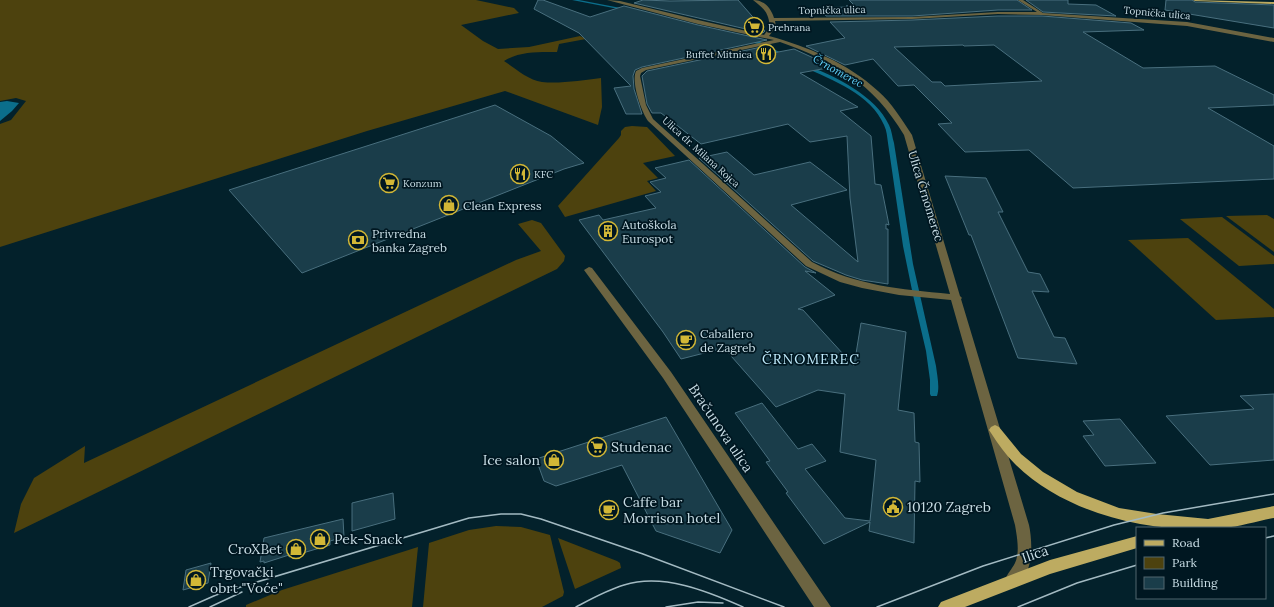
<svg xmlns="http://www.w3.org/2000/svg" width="1274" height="607" viewBox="0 0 1274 607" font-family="Lora,serif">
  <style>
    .green { fill: #4d420e }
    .water { fill: #0b6e8b }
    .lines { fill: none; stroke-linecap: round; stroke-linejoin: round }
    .stream { fill: #0b6e8b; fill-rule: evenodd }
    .building { fill: #1a3d4a; stroke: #496f7e; fill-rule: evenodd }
    .minor { fill: #6c6441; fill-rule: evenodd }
    .major { fill: #bdab61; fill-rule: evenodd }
    .tram { stroke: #a3bac2; stroke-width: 1.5 }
    .labels { text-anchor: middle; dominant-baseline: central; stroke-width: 3.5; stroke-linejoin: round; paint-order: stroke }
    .far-street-label { font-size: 10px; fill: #c8dde5; stroke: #001721 }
    .far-poi-label { font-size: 10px; fill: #c8dde5; stroke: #001721; text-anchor: start }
    .far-water-label { font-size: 11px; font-style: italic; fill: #5fcff8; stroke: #001721 }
    .street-label { font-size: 12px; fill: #c8dde5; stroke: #001721 }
    .poi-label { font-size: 12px; fill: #c8dde5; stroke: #001721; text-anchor: start }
    .quarter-label { font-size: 14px; letter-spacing: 1px; fill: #c1ecfd; stroke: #001721 }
    .near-street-label { font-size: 14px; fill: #c8dde5; stroke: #001721 }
    .near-poi-label { font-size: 14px; fill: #c8dde5; stroke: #001721; text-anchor: start }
  </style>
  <rect width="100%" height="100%" fill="#03212b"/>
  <!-- green -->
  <g class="green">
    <path d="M0 0H476L514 8 519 13 461 25 483 41 498 49 529 47 580 36 586 39 559 44 557 52C539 52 520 51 504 61 515 68 528 80 542 82 560 84 583 80 601 78L602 107 598 125 505 91 367 131 0 247V124L11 120 26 101 16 98 0 101Z"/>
    <polygon points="632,126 647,127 675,156 643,163 658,178 647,181 656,191 565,217 558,206 619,138 621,135 621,131 625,127"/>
    <polygon points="1267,215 1274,219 1274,252 1226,216"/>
    <polygon points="1222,217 1274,256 1274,264 1239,266 1180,219"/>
    <polygon points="532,220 541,223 565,256 564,261 557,269 14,533 21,504 34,478 85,446 84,463 516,260 541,251 518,224"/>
    <polygon points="1188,238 1274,309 1274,317 1216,320 1128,240"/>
    <polygon points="496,526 521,527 550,535 564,592 563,596 542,607 423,607 429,543 469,530"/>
    <polygon points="558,538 617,561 620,563 621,568 575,589"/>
    <polygon points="418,547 412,607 246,607 246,605 282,590"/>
  </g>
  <!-- water -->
  <polygon class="water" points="7,101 19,103 12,111 0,121 0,102"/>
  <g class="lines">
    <!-- stream -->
    <g class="stream">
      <polygon points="572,0 579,0 631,10 629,11"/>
      <polygon points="747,39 760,42 787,56 784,57 758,44 746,41 745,40"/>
      <path d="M805 65C834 75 876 96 889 125 892 131 892 137 894 143L913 264 936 366C937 375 940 387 937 396H931L930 394V380L926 351 913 295 903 246 888 143C887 137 887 131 884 125 871 94 832 80 804 67L803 66Z"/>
    </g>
  </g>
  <!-- building -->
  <g class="building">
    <polygon points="538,0 543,0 590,17 624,6 698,25 767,40 642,67 635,70 633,76 634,89 642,114 626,114 614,88 631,86 579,33 534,9"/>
    <polygon points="643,0 670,1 738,0 765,31 763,33 634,3"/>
    <polygon points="849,0 1017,0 1032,10 998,10 912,16 826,16 818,8 848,7 846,6 854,5"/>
    <polygon points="1026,0 1068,0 1068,4 1096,5 1116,16 1043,12"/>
    <polygon points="1166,0 1192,0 1195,2 1274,5 1274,28 1165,10"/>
    <path d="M998 16H1042L1131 23 1144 30 1083 32 1143 68 1215 66 1274 95V105L1208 108 1274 146V179L1073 188 1029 150 965 152 938 124 952 123 914 85 898 86 873 59 845 65 806 46 845 38 830 22 912 20ZM963 45 964 46 994 45 1042 81 945 86 941 82H932L894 47Z"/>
    <polygon points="771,45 773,53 794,49 833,67 800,73 858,107 840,111 871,136 875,184 881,185 889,225 886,224 886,229 888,229 888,284 862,280 846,275 813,261 699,158 727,152 754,175 810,162 847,190 791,205 858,262 850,198 847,136 810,142 788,124 701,144 661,113 652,113 647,104 642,76 647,71"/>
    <polygon points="495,105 551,136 584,163 564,169 302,273 229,190"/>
    <polygon points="689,160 805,267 816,273 805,271 835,295 798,309 803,310 854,366 861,323 906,332 898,410 914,413 915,442 919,443 920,482 915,481 914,543 869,531 870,522 824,544 786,493 788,492 766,462 770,461 735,413 762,403 798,449 812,444 826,461 805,469 845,518 870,521 876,460 840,452 845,394 818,390 776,407 724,348 681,359 663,332 579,220 599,215 603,220 656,208 645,196 661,192 650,182 666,178 655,168"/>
    <polygon points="945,176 986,178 1003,212 998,212 1028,272 1040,274 1049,292 1032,291 1054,337 1065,338 1077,364 1018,358 971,235 969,235"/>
    <polygon points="1274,394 1274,460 1210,465 1166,416 1254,409 1240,396"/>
    <polygon points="666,417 732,530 720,553 656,531 622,465 556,486 544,481 536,459"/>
    <polygon points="1120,419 1156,463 1105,466 1083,436 1094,435 1083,421"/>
    <polygon points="393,493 395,519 352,531 352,503"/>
    <polygon points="343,519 344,537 330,541 330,545 289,557 289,555 264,563 264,561 260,562 264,538"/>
    <polygon points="211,563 208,583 183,590 186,570"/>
  </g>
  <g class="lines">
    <!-- minor -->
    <g class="minor">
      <path d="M607 0 620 1 698 20 764 35 770 27C768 11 764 9 753 0 764 0 771 8 774 18L912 17 998 12H1037L1018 0H1023L1043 13 1187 22 1274 38V42L1187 26 1042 15 998 14 912 19 775 21 776 27 769 36C808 47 848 63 878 91 892 103 902 120 912 135L960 296 962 298 961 299 1029 525C1033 544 1034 579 1012 587L1007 585 1005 580C1007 574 1012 569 1015 563 1020 552 1017 537 1015 525L951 300 899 295 862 288 840 282 806 266 648 121C641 111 631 82 636 71L642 68 774 40 698 24ZM780 42C836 62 873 83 904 135L950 294C900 289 857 286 812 262L653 119 646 105 640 76 641 73 646 70Z"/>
      <polygon points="589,267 592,268 671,372 831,607 814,607 663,378 584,270"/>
    </g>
    <!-- major -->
    <g class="major">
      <polygon points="1193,0 1274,2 1274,4 1195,1"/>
      <path d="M995 425 999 427 1021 454 1043 472 1077 492 1119 508 1157 514 1208 519 1274 506V518C1257 521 1240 527 1223 528 1152 534 1067 515 1015 464 1006 455 998 444 991 433L989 430 991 427Z"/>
      <polygon points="1137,536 1137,548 1050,574 965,607 938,607 941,602 1050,560"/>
    </g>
    <!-- tram -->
    <g class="tram">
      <polyline points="1265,538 1274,536"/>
      <polyline points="189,607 216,595 247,585 469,518 501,514 521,514 541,519 643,554 784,607"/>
      <polyline points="210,607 242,592"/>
      <path d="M576 607C591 599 607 590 624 585 663 573 707 591 743 607"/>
      <polyline points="666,607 698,602 723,603"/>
      <polyline points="877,607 983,566 1114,525 1163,513 1274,494"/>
      <polyline points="1018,607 1077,583 1137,565"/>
    </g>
  </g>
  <!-- icons -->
  <defs>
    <g id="supermarket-ring" transform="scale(1)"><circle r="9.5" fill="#001721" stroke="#d2b736" stroke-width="1.5"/><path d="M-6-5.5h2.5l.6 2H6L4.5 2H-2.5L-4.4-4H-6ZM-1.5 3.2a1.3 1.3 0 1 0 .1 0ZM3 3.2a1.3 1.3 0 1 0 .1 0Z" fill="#d2b736"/></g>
    <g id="restaurant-ring" transform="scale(1)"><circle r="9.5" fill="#001721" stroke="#d2b736" stroke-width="1.5"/><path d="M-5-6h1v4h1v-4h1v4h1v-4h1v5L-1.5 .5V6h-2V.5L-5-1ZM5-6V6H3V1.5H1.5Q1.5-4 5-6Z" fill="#d2b736"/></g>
    <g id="shop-ring" transform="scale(1)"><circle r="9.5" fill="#001721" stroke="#d2b736" stroke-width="1.5"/><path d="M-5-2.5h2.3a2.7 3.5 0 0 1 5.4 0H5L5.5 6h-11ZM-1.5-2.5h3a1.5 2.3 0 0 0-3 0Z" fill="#d2b736"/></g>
    <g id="building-ring" transform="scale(1)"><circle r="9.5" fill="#001721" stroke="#d2b736" stroke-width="1.5"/><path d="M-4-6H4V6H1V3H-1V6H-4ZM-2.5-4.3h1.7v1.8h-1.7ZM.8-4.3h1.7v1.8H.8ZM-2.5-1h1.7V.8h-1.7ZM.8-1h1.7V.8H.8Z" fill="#d2b736"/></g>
    <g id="bank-ring" transform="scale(1)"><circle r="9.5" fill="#001721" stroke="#d2b736" stroke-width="1.5"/><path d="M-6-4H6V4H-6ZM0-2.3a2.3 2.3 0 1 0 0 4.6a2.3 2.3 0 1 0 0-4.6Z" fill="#d2b736"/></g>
    <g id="cafe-ring" transform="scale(1)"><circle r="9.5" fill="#001721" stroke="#d2b736" stroke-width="1.5"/><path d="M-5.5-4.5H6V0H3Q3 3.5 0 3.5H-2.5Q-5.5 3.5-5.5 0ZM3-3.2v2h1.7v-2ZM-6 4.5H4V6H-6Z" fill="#d2b736"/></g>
    <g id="civic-ring" transform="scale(1)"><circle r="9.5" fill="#001721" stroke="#d2b736" stroke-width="1.5"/><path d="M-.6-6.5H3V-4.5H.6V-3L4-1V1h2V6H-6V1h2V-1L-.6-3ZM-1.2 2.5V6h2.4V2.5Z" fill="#d2b736"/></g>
  </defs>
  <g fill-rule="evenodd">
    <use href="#supermarket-ring" x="754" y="27"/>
    <use href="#restaurant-ring" x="766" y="54"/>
    <use href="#restaurant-ring" x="520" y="174"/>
    <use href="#supermarket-ring" x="389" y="183"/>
    <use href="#shop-ring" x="449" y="205"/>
    <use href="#building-ring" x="608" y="231"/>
    <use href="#bank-ring" x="358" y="240"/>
    <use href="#cafe-ring" x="686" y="340"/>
    <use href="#supermarket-ring" x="597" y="447"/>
    <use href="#shop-ring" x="554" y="460"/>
    <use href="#civic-ring" x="893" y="507"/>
    <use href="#cafe-ring" x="609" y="510"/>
    <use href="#shop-ring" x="320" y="539"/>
    <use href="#shop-ring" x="296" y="549"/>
    <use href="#shop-ring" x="196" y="580"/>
  </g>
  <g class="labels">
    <!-- far-street labels -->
    <g class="far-street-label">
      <text transform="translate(832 10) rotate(-1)">Topnička ulica</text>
      <text transform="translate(1157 13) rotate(5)">Topnička ulica</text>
      <text transform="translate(701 152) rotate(42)">Ulica dr. Milana Rojca</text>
    </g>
    <!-- far-poi labels -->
    <g class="far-poi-label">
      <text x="768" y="27">Prehrana</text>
      <text x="752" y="54" text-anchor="end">Buffet Mitnica</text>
      <text x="534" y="174">KFC</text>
      <text x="403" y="183">Konzum</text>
    </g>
    <!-- far-water labels -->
    <g class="far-water-label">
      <text transform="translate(838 71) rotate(29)">Črnomerec</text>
    </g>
    <!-- street labels -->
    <g class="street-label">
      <text transform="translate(926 196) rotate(73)">Ulica Črnomerec</text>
    </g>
    <!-- poi labels -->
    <g class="poi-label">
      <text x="463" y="205">Clean Express</text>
      <text x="622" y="224">Autoškola<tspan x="622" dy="14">Eurospot</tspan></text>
      <text x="372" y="233">Privredna<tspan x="372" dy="14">banka Zagreb</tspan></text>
      <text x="700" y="333">Caballero<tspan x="700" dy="14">de Zagreb</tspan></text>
    </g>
    <!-- quarter labels -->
    <g class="quarter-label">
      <text x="811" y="359">ČRNOMEREC</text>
    </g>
    <!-- near-street labels -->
    <g class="near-street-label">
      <text transform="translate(721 428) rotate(56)">Bračunova ulica</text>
      <text transform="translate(1035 554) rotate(-19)">Ilica</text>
    </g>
    <!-- near-poi labels -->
    <g class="near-poi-label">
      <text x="611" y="447">Studenac</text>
      <text x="540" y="460" text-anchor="end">Ice salon</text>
      <text x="623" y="502">Caffe bar<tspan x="623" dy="16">Morrison hotel</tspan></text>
      <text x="907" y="507">10120 Zagreb</text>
      <text x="334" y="539">Pek-Snack</text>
      <text x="282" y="549" text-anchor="end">CroXBet</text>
      <text x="210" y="572">Trgovački<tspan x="210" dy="16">obrt "Voće"</tspan></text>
    </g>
  </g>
  <!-- legend -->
  <rect x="1136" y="527" width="130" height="72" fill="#001721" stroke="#50666f"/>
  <rect x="1144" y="540" width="20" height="6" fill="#bdab61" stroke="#50666f"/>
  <text x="1172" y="547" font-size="12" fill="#c8dde5">Road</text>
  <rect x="1144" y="557" width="20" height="12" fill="#4d420e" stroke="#50666f"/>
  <text x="1172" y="567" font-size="12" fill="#c8dde5">Park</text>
  <rect x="1144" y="577" width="20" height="12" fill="#1a3d4a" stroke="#50666f"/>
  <text x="1172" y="587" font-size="12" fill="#c8dde5">Building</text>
</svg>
